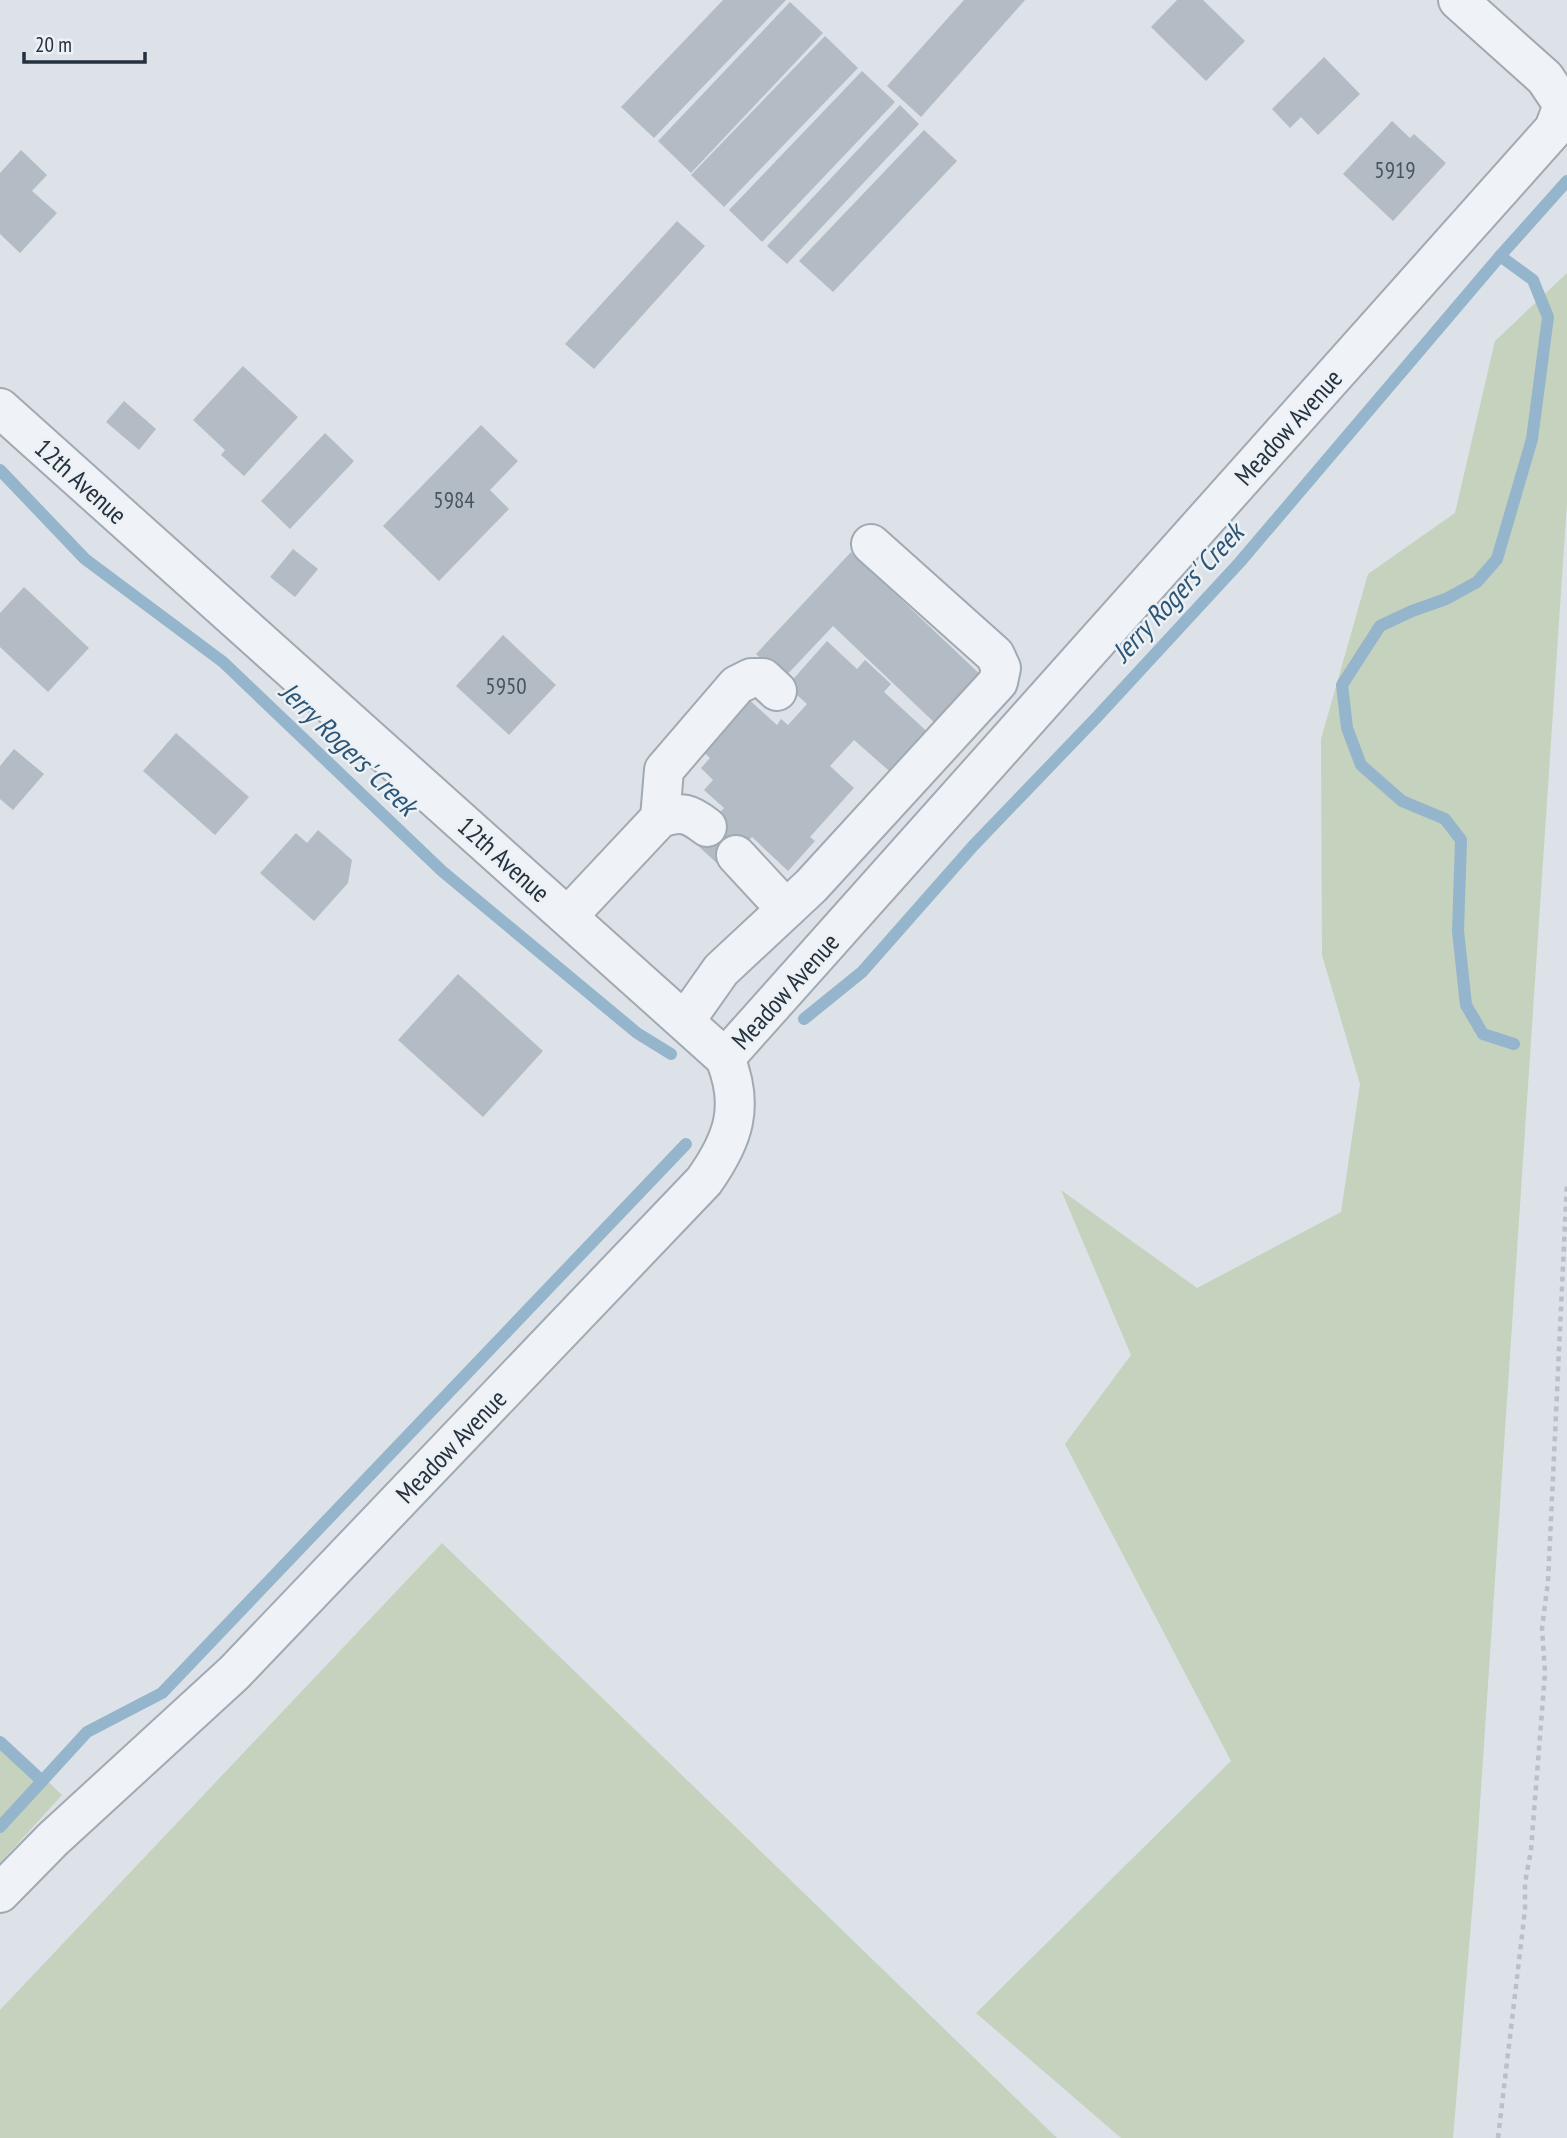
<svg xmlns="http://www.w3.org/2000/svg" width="1567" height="2138" viewBox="0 0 1567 2138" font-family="'PT Sans Narrow',sans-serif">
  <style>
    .green { fill: #c5d2bd }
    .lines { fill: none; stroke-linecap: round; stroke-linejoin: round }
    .stream { stroke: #94b5cb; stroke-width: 12 }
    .building { fill: #b3bcc5 }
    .minor-casing { stroke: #a1a9b2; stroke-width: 42 }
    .path { stroke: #bac0c6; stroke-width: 4.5; stroke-dasharray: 5 5; stroke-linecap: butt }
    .minor { stroke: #eff2f6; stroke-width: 38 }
    .labels { text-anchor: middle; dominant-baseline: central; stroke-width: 5; stroke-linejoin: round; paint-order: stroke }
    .number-label { font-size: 23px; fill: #485460 }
    .street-label { font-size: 26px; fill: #25313f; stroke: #ecf1f5 }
    .water-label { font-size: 28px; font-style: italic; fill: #2d5576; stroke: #ecf1f5 }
  </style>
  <rect width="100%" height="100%" fill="#dce2e8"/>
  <!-- green -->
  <g class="green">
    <polygon points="1567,273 1567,502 1476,1864 1453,2138 1121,2138 976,2013 1231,1761 1065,1444 1131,1355 1061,1190 1197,1288 1341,1212 1360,1084 1322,955 1321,739 1368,574 1455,513 1495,341"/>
    <polygon points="442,1543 1057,2138 0,2138 0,2010"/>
    <polygon points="0,1735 62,1795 0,1863"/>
  </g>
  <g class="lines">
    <!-- stream -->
    <g class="stream">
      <polyline points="1500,256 1533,280 1548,317 1532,439 1497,559 1477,582 1446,599 1412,611 1380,626 1342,685 1347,728 1361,765 1402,801 1445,819 1461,840 1458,931 1466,1005 1483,1034 1514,1044"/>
      <polyline points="0,470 85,559 223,662 442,871 637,1033 671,1054"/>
      <polyline points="804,1019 862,972 973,846 1096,718 1240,562 1500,256 1567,181"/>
      <polyline points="0,1742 42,1781"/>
      <polyline points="0,1827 87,1732 162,1693 686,1144"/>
    </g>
  </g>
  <!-- building -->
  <g class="building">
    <polygon points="723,0 786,0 654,138 621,107"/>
    <polygon points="964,0 1025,0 921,117 887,86"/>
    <polygon points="1177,0 1203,0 1245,41 1206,81 1151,27"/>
    <polygon points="790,2 823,33 691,173 658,141"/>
    <polygon points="825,36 858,68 724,207 691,175"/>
    <polygon points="1324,57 1360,94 1318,135 1301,117 1290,128 1272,109"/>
    <polygon points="862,71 895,102 762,242 729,210"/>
    <polygon points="900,105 919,124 787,264 767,246"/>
    <polygon points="1392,121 1410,138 1414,134 1446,163 1393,221 1343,174"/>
    <polygon points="924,130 957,161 833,292 799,261"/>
    <polygon points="21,150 47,175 32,191 57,213 20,253 0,234 0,173"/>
    <polygon points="677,221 705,246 594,369 565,344"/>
    <polygon points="243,366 298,417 244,476 221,455 225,450 193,420"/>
    <polygon points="124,401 156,429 139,450 106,422"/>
    <polygon points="481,425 518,461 490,490 509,509 439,581 383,526"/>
    <polygon points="325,433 354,461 290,529 261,501"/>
    <polygon points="293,549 318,569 295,597 270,577"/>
    <polygon points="851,552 985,679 939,727 833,626 783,679 756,654"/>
    <polygon points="24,587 89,648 48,692 0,647 0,613"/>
    <polygon points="503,635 556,685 509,735 456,686"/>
    <polygon points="827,641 857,669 865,660 891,684 884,692 932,736 895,776 854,740 830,766 854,788 810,837 815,841 788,871 752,837 723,869 694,842 724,808 704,790 713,780 701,768 710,758 698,747 745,696 777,725 781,719 788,725 807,704 787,686"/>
    <polygon points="176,733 249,797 215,835 143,771"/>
    <polygon points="14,749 44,774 13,810 0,799 0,766"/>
    <polygon points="318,830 352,860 348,883 314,921 260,873 296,833 307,843"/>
    <polygon points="458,974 543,1051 483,1117 398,1040"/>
  </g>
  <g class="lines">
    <!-- minor casing -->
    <g class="minor-casing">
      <g id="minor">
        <path d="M0 408 725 1058C745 1107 733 1140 704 1181L234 1673 53 1839 0 1893"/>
        <polyline points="660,818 664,770 737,685 751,678 763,678 777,691"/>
        <polyline points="736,855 786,909"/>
        <path d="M568 916 660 818C682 811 689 813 707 827"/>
        <polyline points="685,1021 721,970 811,886 998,682 1001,668 995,655 871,544"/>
        <polyline points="725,1058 1554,129 1563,105 1545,78 1458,0"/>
      </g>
    </g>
    <!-- path -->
    <polyline class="path" points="1498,2138 1525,1910 1525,1883 1531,1850 1545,1673 1542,1628 1548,1582 1567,1182"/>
    <!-- minor -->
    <use href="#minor" class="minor"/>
  </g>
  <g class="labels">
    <!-- number labels -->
    <g class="number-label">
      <text x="1395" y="169">5919</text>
      <text x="454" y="499">5984</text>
      <text x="506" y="685">5950</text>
    </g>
    <!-- street labels -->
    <g class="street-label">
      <text transform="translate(1288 427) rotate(-48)">Meadow Avenue</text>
      <text transform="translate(81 481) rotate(42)">12th Avenue</text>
      <text transform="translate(504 859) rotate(42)">12th Avenue</text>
      <text transform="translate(785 991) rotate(-48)">Meadow Avenue</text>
      <text transform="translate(451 1446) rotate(-46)">Meadow Avenue</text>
    </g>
    <!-- water labels -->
    <g class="water-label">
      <text transform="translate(1177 592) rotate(-47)">Jerry Rogers' Creek</text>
      <text transform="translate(349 748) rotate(44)">Jerry Rogers' Creek</text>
    </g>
  </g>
  <!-- scale -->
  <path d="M24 52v10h121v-10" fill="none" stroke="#25313f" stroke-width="3.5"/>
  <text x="35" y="52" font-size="21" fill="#25313f" stroke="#ecf1f5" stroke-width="5" paint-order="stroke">20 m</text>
</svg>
